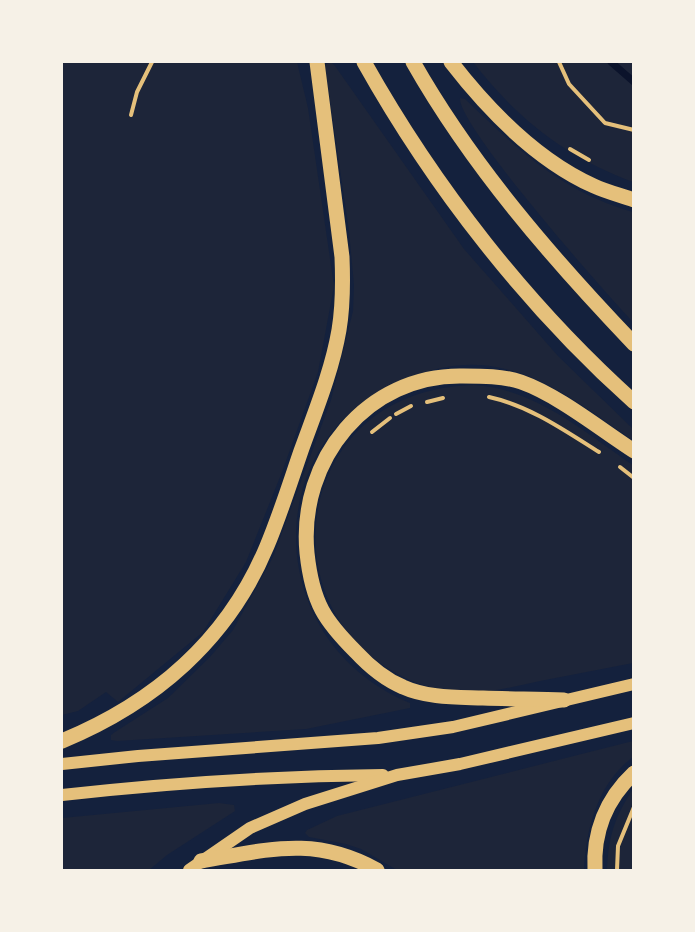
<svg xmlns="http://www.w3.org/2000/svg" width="695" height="932" viewBox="0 0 695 932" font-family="'Golos Text',sans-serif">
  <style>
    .green { fill: #1d2539 }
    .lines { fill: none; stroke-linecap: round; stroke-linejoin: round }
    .stream { stroke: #0b132b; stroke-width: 7 }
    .path { stroke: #e5c07b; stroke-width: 4 }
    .secondary { stroke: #e5c07b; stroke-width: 12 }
    .primary { stroke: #e5c07b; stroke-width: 15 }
  </style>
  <rect width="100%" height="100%" fill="#14213d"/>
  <!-- green -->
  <g class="green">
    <polygon points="62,62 297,62 308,108 334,286 318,372 282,472 246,562 203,632 118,702 106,692 78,711 62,715"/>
    <path d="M331 62 335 66 464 249 558 356 633 429V438L631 439C589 411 547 376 496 367 469 362 442 366 416 375 257 427 257 640 410 703V708L306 729 117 741 111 740V735L115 732 168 698 210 657 233 630 273 557 331 400 353 311 354 285 349 231 326 73 325 65Z"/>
    <path d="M473 62H633V182C566 157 517 119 473 62Z"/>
    <path d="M460 98 465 99C517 149 562 192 633 212V322C607 295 457 125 460 98Z"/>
    <path d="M474 385C536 389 583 431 633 465V663C602 669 571 675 540 681 512 687 483 695 454 692 419 688 387 672 362 648 294 583 301 467 379 413 408 394 440 386 474 385Z"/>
    <path d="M633 741V757C598 783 586 828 584 870H397L361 849 346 844 309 837 305 833 307 830 337 816Z"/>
    <path d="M633 789V870H607C608 837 615 816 633 789Z"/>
    <polygon points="219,803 234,805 235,811 167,855 149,870 62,870 62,818"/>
  </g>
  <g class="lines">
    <!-- stream -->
    <polyline class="stream" points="611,62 634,82"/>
    <!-- path -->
    <g class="path">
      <polyline points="559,62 569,84 605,123 634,130"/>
      <polyline points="131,115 137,92 152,62"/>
      <polyline points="570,149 589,160"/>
      <path d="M489 397C530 406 564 430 599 452"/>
      <polyline points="427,402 443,398"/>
      <polyline points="396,414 411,406"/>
      <polyline points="372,432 390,418"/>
      <polyline points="620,467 634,478"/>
      <polyline points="617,870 618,846 634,807"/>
    </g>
    <!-- secondary -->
    <g class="secondary">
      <polyline points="62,764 138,756 378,738 453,727 634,684"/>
      <path d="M62 795C169 783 276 776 383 775"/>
      <polyline points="189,870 250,828 305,804 397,775 460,764 634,723"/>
    </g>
    <!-- primary -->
    <g class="primary">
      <path d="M364 62C434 187 527 306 634 402"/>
      <path d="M413 62C472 166 552 258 634 344"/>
      <path d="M451 62C489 111 536 160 594 186 607 192 620 195 634 200"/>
      <path d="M564 700C537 699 510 699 483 698 457 697 427 698 403 687 384 679 369 666 356 652 344 640 330 625 322 610 313 593 309 572 307 553 298 460 367 374 463 376 482 376 503 376 521 382 558 395 600 429 634 451"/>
      <path d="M62 741C154 703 228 640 267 546 280 515 290 483 301 451 315 412 332 371 339 330 343 306 343 281 342 257L317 62"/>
      <path d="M201 861C268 850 314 835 377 870"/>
      <path d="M595 870C593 833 606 799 634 773"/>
    </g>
  </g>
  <!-- border -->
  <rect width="695" height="932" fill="none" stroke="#f6f1e7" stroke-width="126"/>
</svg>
